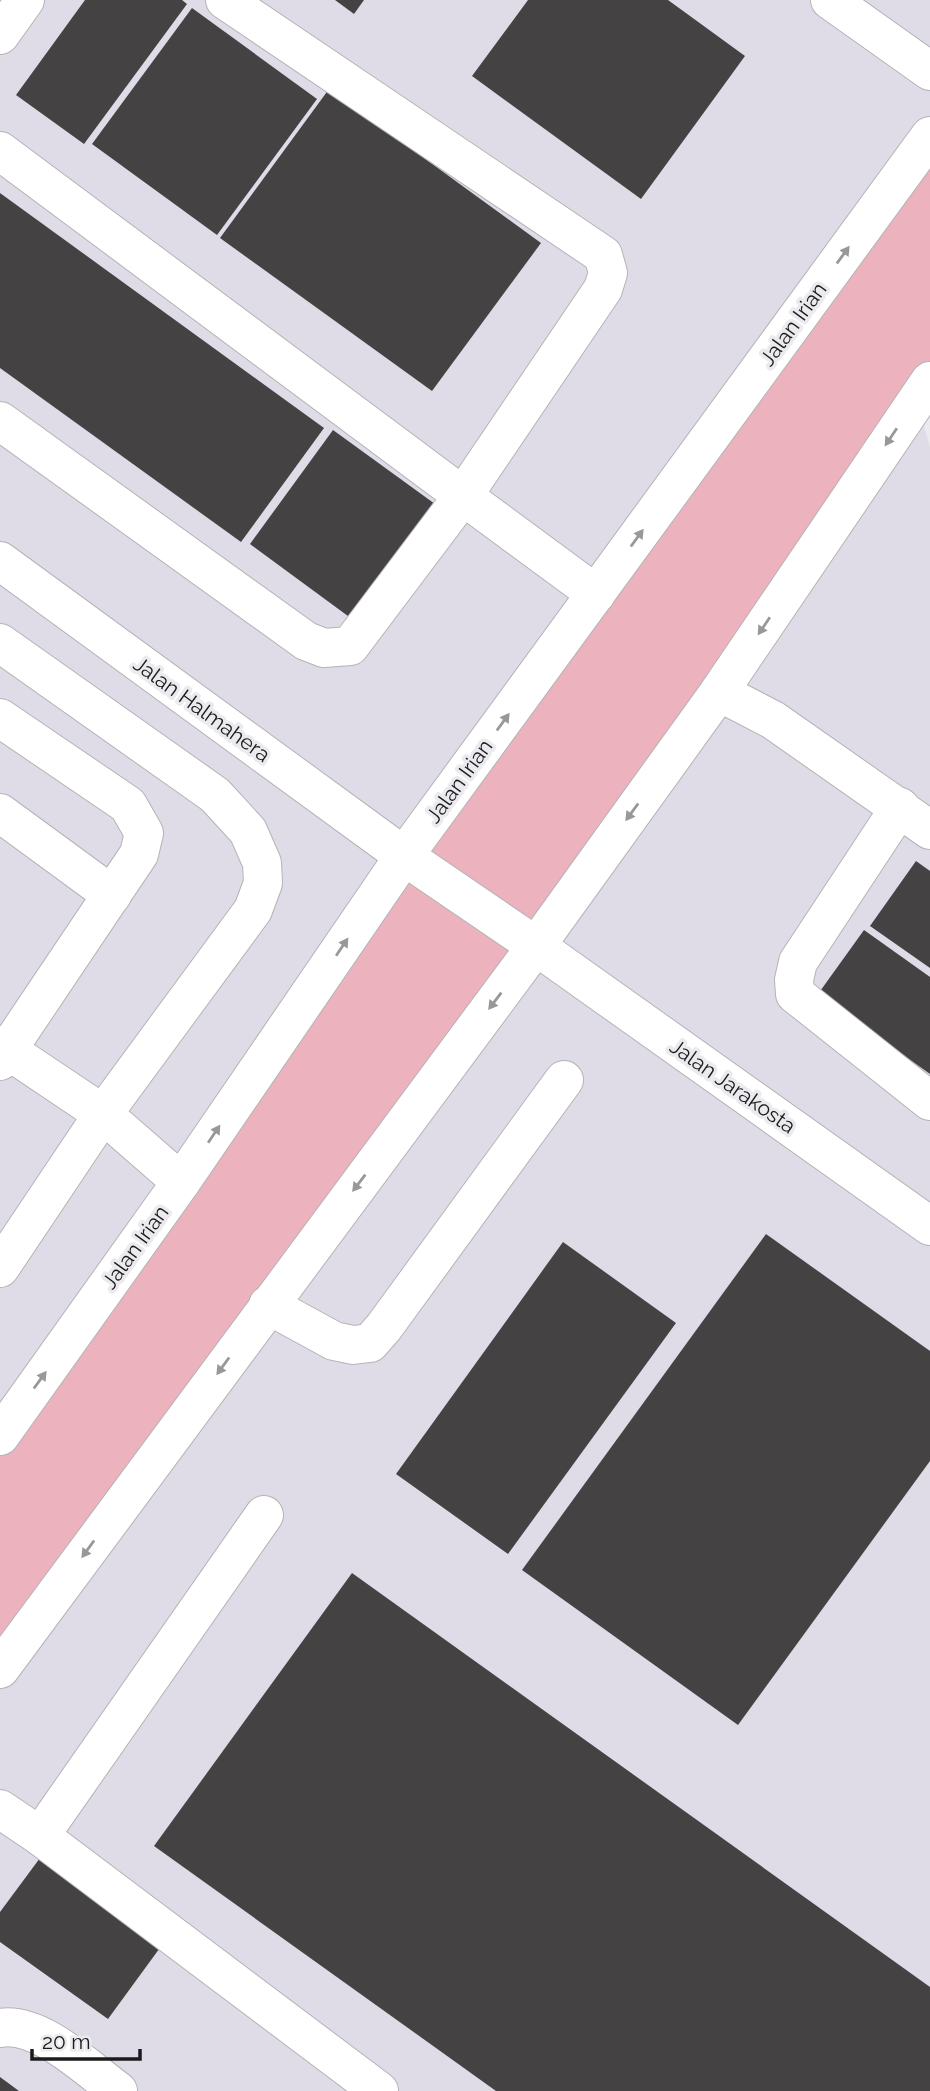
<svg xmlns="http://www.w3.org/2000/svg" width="930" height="2091" viewBox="0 0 930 2091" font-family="Raleway,sans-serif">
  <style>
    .built { fill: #dfdce8 }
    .green { fill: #ecb3be }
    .building { fill: #454244 }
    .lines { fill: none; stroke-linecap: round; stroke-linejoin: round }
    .minor-casing { stroke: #b4b3b7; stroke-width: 40 }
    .minor { stroke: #fff; stroke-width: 38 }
    .oneway { fill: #989899 }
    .labels { text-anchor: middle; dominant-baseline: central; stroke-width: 7; stroke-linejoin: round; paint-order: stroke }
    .street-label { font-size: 21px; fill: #1b1b1c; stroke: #ebeaee }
  </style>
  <rect width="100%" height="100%" fill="#ebeaee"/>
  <!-- built -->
  <polygon class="built" points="0,0 930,0 930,381 917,400 930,448 930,2091 0,2091"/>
  <!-- green -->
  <polygon class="green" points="930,137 930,381 0,1669 0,1433"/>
  <!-- building -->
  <g class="building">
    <polygon points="85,0 182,0 187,4 84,144 16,95"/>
    <polygon points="335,0 364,0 354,14"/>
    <polygon points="528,0 668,0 745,56 641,199 472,76"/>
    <polygon points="192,8 317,99 217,235 92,144"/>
    <polygon points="329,89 541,243 432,391 220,238"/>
    <polygon points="0,193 324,428 241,542 0,368"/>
    <polygon points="333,430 435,504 352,619 250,544"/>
    <polygon points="916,861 930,871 930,968 870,926"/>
    <polygon points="864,930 930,977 930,1074 818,994"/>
    <polygon points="766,1234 930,1351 930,1461 738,1725 522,1570"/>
    <polygon points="563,1242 676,1323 508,1554 396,1474"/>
    <polygon points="352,1573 930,1987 930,2091 496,2091 154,1846"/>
    <polygon points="40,1858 162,1945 108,2019 0,1942 0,1912"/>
    <polygon points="0,2077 19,2091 0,2091"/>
  </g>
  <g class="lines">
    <!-- minor casing -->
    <g class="minor-casing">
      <g id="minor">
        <polyline points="225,0 603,255 608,273 603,289 463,496 596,594"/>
        <polyline points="830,0 930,71"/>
        <polyline points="0,35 25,0"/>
        <polyline points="0,151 463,496 350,646 324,648 306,641 0,421"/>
        <polyline points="0,561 404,856 536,946 930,1226"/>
        <polyline points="0,643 215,795 248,831 262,863 263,883 253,910 103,1114 181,1182"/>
        <polyline points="719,692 773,720 930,830"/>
        <polyline points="0,718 128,805 144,833 139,854 0,1061"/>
        <polyline points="900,807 798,962 794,980 795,994 930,1101"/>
        <polyline points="0,813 112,895"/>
        <polyline points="0,1045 103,1114 0,1268"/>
        <polyline points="268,1305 334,1341 353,1345 370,1343 384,1327 564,1080"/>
        <polyline points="0,1436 181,1182 404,856 930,136"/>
        <polyline points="0,1669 536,946 719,692 930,381"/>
        <polyline points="0,1809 40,1836 379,2091"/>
        <polyline points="40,1836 264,1515"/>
        <path d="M0 2028C39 2021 88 2069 118 2091"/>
      </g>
    </g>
    <!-- minor -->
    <use href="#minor" class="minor"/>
  </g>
  <!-- one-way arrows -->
  <defs><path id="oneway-solid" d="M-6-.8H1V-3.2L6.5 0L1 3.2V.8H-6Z" transform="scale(1.75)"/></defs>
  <g class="oneway">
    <use href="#oneway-solid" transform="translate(843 255) rotate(-54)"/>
    <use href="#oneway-solid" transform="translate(891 437) rotate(124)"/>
    <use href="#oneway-solid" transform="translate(637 538) rotate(-54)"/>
    <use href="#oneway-solid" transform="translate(764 626) rotate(124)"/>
    <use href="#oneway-solid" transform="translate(503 722) rotate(-54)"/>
    <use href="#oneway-solid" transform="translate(632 812) rotate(126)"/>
    <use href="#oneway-solid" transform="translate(342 947) rotate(-56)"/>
    <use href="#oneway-solid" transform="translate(495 1001) rotate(127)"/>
    <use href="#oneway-solid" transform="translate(214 1134) rotate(-56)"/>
    <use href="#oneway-solid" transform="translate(359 1183) rotate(127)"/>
    <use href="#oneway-solid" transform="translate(223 1366) rotate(126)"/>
    <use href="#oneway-solid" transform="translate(40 1380) rotate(-54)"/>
    <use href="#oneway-solid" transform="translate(88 1549) rotate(126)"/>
  </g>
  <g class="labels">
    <!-- street labels -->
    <g class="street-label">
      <text transform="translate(793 324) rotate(-54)">Jalan Irian</text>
      <text transform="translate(202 709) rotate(36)">Jalan Halmahera</text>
      <text transform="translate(459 781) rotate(-54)">Jalan Irian</text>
      <text transform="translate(733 1086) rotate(35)">Jalan Jarakosta</text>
      <text transform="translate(135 1247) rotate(-54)">Jalan Irian</text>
    </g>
  </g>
  <!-- scale -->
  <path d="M32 2049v10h108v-10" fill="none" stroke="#1b1b1c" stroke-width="3.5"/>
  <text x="42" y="2049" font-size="21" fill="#1b1b1c" stroke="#ebeaee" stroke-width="5" paint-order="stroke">20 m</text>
</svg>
